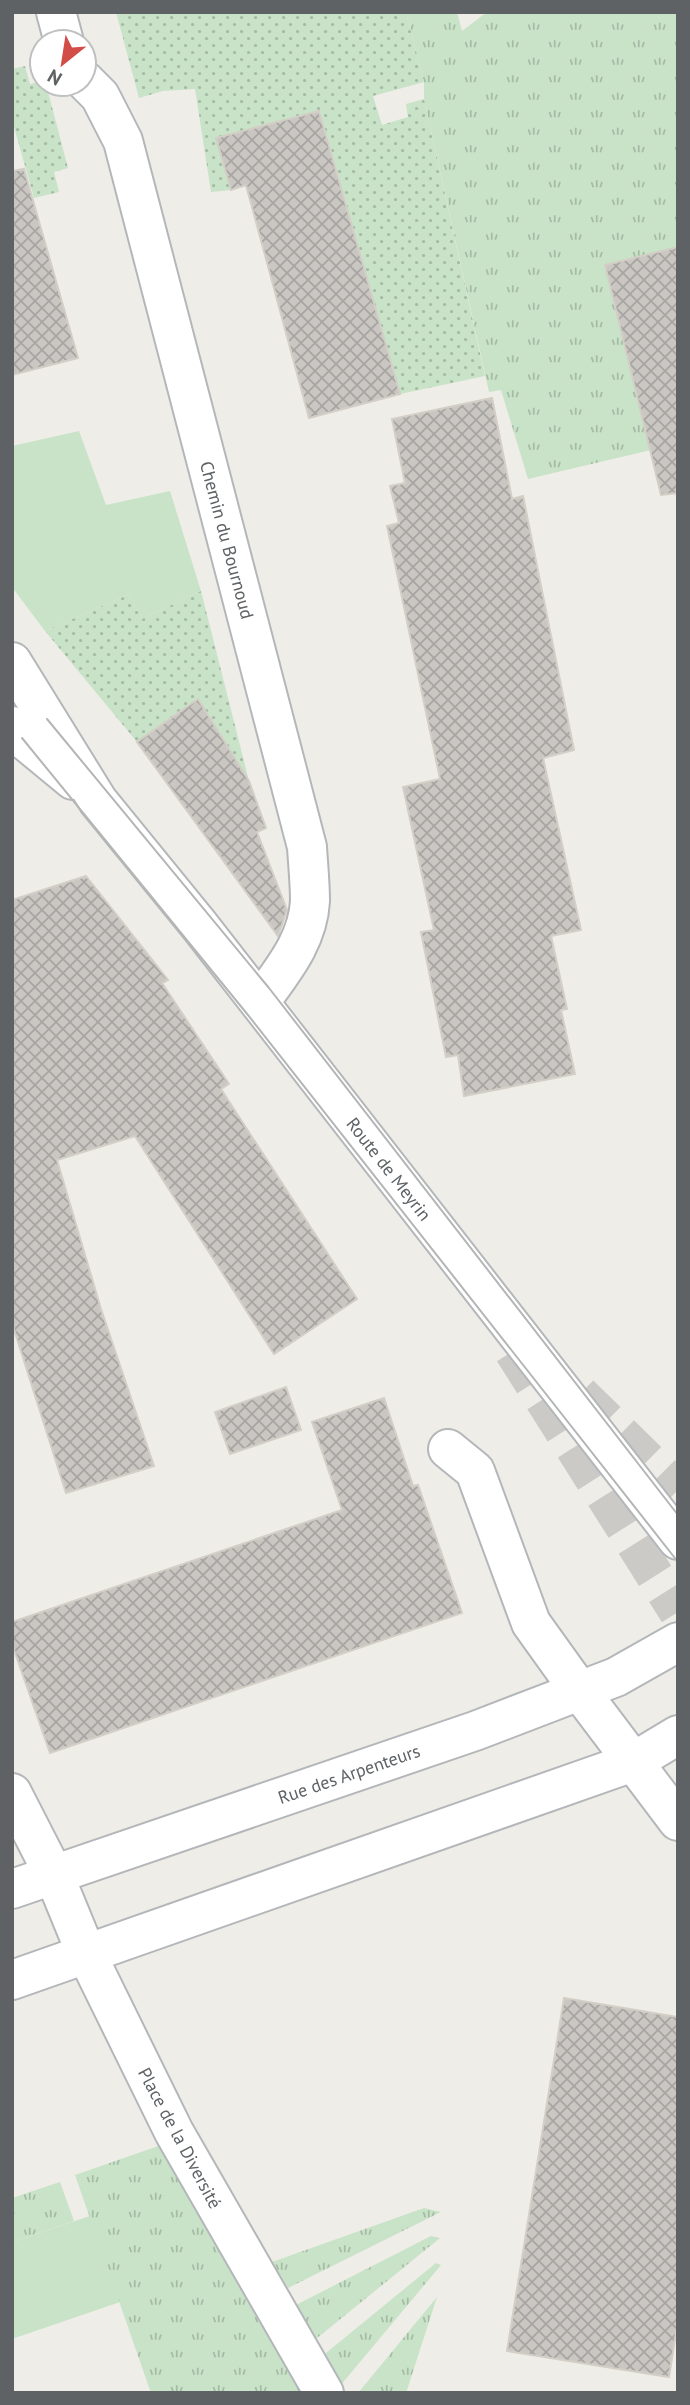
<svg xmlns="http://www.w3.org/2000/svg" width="690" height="2405" viewBox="0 0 690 2405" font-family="'PT Sans',sans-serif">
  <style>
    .grass { fill: url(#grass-tufts) }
    .park { fill: #c8e3c7 }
    .garden { fill: url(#garden-dots) }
    .building { fill: url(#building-cross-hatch); stroke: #d3cec6; stroke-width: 2 }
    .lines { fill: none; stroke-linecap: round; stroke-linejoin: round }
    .major-tunnel { stroke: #cbcac6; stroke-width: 38; stroke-dasharray: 38 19; stroke-linecap: butt }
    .minor-casing { stroke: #b4b7ba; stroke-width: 42 }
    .minor { stroke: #fff; stroke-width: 38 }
    .tram { stroke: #b4b5b5; stroke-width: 2 }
    .labels { text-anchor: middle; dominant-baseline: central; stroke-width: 5; stroke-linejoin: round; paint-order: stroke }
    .street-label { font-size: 18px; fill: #5e6265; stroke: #fff }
  </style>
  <defs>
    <pattern id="grass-tufts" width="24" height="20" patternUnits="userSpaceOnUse" patternTransform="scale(1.75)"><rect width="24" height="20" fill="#c8e3c7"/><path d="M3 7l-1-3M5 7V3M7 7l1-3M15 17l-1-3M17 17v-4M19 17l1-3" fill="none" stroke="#a6bba5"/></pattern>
    <pattern id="garden-dots" width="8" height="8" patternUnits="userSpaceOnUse" patternTransform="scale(1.75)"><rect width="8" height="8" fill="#c8e3c7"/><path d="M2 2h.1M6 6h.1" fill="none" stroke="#a6bba5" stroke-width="1.8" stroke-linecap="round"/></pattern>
    <pattern id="building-cross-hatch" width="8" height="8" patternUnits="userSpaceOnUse" patternTransform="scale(1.75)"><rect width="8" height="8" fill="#cac7c3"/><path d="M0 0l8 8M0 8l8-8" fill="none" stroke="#a7a5a2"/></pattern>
  </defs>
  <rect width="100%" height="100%" fill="#efede7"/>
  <!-- grass -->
  <g class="grass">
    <polygon points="406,12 457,12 462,31 487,12 678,12 678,247 605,265 651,450 528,479 501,390 489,392 424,99 424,82"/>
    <polygon points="167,2143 309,2393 151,2393 75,2175"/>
    <polygon points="60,2182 74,2221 12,2242 12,2198"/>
    <polygon points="424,2208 441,2212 288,2288 272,2262"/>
    <polygon points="431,2236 440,2238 311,2343 292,2307"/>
    <polygon points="436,2263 441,2265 335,2392 315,2362"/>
    <polygon points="437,2297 406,2393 358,2393"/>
  </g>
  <!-- park -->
  <g class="park">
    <polygon points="79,431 106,505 170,491 201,591 142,619 130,594 45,631 12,587 12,446"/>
    <polygon points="90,2216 120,2302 12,2339 12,2242"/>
  </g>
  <!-- garden -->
  <g class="garden">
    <polygon points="116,12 406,12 424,82 373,96 382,125 408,117 406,104 424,99 485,376 400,394 320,111 217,138 231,190 211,192 195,89 163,91 139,98"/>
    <polygon points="25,66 30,84 42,81 42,84 46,84 68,168 54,172 59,192 34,198 12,120 12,69"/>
    <polygon points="201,591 249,781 198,699 137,742 45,631 130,594 142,619"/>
  </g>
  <!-- building -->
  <g class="building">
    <polygon points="319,111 400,394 309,418 246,185 231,190 216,138"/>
    <polygon points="24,169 78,358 12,375 12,171"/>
    <polygon points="678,247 678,493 661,495 605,265"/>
    <polygon points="492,398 512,499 523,496 574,750 543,758 581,930 551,936 567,1009 561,1010 575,1074 464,1096 458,1055 446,1057 421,932 434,930 403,787 440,779 387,526 399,523 390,486 405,483 392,419"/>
    <polygon points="198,699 249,781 266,828 257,832 287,910 278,936 137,742"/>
    <polygon points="86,876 168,980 162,983 229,1084 221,1089 357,1299 274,1354 135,1136 57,1160 101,1309 154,1466 66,1493 12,1323 12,900"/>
    <polygon points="286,1387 301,1430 230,1454 215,1412"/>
    <polygon points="384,1398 413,1486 418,1485 462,1613 50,1753 12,1644 12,1622 342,1510 312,1422"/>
    <polygon points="564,1998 678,2017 678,2321 669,2377 507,2351"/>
  </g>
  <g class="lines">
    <!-- major-tunnel -->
    <g class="major-tunnel">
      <polyline points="12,702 49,749"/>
      <polyline points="513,1351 678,1612"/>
      <polyline points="580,1394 678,1490"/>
    </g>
    <!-- minor casing -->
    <g class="minor-casing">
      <g id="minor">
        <polyline points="56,12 64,42"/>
        <path d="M84 80 100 96 123 141 307 847C308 864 310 883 310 901 308 941 282 971 260 1002"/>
        <polyline points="12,662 98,801 199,925 678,1540"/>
        <polyline points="12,726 22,738 73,780"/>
        <polyline points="448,1449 475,1471 531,1623 579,1690 678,1821"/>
        <polyline points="12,1793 54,1875 86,1953 174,2132 324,2393"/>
        <polyline points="12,1889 475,1731 616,1677 678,1642"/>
        <polyline points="12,1980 633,1762 678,1735"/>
      </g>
    </g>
    <!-- minor -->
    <use href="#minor" class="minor"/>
    <!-- tram -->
    <g class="tram">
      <polyline points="47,719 269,988 678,1515"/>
      <polyline points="22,738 248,1015 678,1562"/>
    </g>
  </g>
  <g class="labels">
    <!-- street labels -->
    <g class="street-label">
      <text transform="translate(227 540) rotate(75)">Chemin du Bournoud</text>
      <text transform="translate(389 1169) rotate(52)">Route de Meyrin</text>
      <text transform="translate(349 1774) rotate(-19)">Rue des Arpenteurs</text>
      <text transform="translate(180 2138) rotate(62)">Place de la Diversité</text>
    </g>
  </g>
  <!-- border -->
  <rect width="690" height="2405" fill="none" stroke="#5e6265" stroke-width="28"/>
  <!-- north arrow -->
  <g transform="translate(63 63) rotate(210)"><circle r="33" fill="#ffffff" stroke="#bfc0c1" stroke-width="2"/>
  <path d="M0-5L12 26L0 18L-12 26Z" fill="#d34d48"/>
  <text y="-10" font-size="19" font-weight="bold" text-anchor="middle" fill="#5e6265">N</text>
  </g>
</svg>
